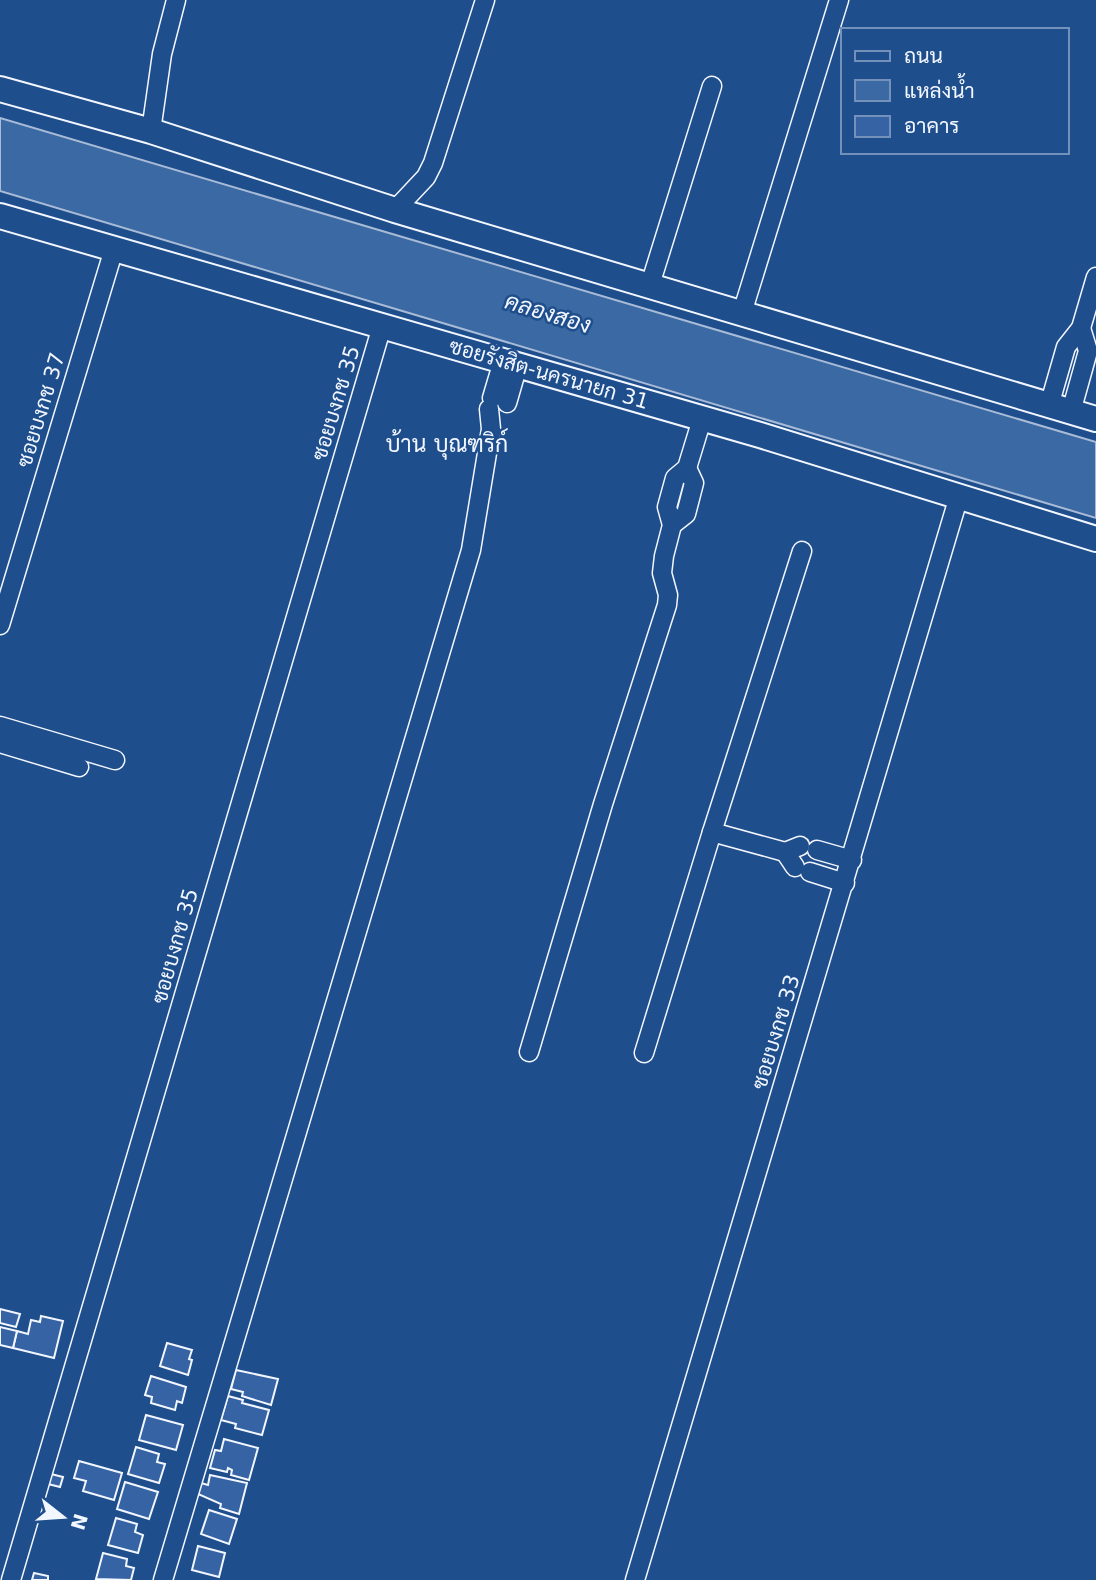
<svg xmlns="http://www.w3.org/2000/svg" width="1096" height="1580" viewBox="0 0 1096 1580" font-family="'DejaVu Sans',Sarabun,sans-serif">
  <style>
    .water { fill: #3b69a3; stroke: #a8bbd7; stroke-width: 2 }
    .building { fill: #3563a3; stroke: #f2f6ff; stroke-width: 2 }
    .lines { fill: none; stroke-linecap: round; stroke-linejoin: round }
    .street-casing { stroke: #f2f6ff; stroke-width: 21 }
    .secondary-casing { stroke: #f2f6ff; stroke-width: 28 }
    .street { stroke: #1f4e8c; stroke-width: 18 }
    .secondary { stroke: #1f4e8c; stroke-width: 24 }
    .labels { text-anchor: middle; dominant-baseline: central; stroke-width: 5; stroke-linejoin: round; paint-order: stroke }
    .street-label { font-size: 21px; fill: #f2f6ff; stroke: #1f4e8c }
    .water-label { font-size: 23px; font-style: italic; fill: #f2f6ff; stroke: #1f4e8c }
    .neighbourhood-label { font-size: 23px; fill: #f2f6ff; stroke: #1f4e8c }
  </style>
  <rect width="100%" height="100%" fill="#1f4e8c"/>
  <!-- water -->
  <polygon class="water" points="0,118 1096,442 1096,518 0,191"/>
  <!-- building -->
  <g class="building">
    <polygon points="0,1309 20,1314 16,1327 0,1323"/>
    <polygon points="41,1316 63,1321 54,1358 13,1348 17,1331 28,1334 31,1320 40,1322"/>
    <polygon points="0,1327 17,1331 13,1348 0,1345"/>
    <polygon points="167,1343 192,1350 189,1359 192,1360 188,1375 160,1366"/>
    <polygon points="236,1370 278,1379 271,1405 242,1396 243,1392 231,1389"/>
    <polygon points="151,1376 186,1387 182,1403 177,1401 175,1410 151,1403 152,1397 145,1395"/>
    <polygon points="228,1396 243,1400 242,1403 269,1410 262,1435 235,1428 236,1424 221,1420"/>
    <polygon points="146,1415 183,1425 176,1450 139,1440"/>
    <polygon points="224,1439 258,1448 249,1480 231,1475 232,1470 228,1468 227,1472 210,1468 215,1450 221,1451"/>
    <polygon points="136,1447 159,1454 157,1462 165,1464 159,1483 128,1474"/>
    <polygon points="79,1461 122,1473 114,1500 83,1491 86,1481 74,1478"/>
    <polygon points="47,1473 63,1477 60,1487 44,1483"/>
    <polygon points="210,1475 247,1483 239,1514 220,1508 221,1504 198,1494 201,1483 208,1485"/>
    <polygon points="125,1482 158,1492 149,1519 117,1509"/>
    <polygon points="209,1510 237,1519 229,1544 201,1534"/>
    <polygon points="116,1518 137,1524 135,1532 143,1535 138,1553 108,1545"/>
    <polygon points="198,1546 225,1553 219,1577 192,1570"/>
    <polygon points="103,1553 127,1559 126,1566 134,1568 131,1580 96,1579"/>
    <polygon points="34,1573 48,1576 48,1580 32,1580"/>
  </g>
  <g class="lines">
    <!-- street casing -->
    <g class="street-casing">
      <g id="street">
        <polyline points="151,131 162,54 176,0"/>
        <polyline points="395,210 426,177 433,163 485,0"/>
        <polyline points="650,285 712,86"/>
        <polyline points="742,313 839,0"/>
        <polyline points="492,398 503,361"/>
        <polyline points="507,403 518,365"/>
        <polyline points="1049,406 1066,347 1081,328 1096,277"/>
        <polyline points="1071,412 1088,351 1081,328"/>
        <polyline points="672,525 686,514 694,483 687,468"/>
        <polyline points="0,625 114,249"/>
        <polyline points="0,726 115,760"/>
        <polyline points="0,743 79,767"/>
        <polyline points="817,850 852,860"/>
        <polyline points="785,852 712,832 802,551"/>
        <polyline points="795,867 785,852 800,846"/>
        <polyline points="810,872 845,883"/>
        <polyline points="529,1052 603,804 667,605 668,595 662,573 664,556 672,525 667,507 675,478 687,468 702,419"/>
        <polyline points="644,1053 712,832"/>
        <polyline points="11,1580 382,326"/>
        <polyline points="163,1580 471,550 491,429 489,409"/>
        <polyline points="635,1580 959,496"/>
      </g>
    </g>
    <!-- secondary casing -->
    <g class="secondary-casing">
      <g id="secondary">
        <polyline points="0,89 151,131 395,210 1096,419"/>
        <polyline points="0,216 760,435 1096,539"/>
      </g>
    </g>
    <!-- street -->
    <use href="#street" class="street"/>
    <!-- secondary -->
    <use href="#secondary" class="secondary"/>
  </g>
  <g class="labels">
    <!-- street labels -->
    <g class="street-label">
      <text transform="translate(549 374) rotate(16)">ซอยรังสิต-นครนายก 31</text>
      <text transform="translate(336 403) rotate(-73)">ซอยบงกช 35</text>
      <text transform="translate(41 410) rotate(-73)">ซอยบงกช 37</text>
      <text transform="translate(175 946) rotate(-74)">ซอยบงกช 35</text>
      <text transform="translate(776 1032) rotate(-73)">ซอยบงกช 33</text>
    </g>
    <!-- water labels -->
    <g class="water-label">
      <text transform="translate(548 313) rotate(17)">คลองสอง</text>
    </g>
    <!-- neighbourhood labels -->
    <g class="neighbourhood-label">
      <text x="447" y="444">บ้าน บุณฑริก์</text>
    </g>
  </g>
  <!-- legend -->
  <rect x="841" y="28" width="228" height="126" fill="#1f4e8c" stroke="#7391ba" stroke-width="2"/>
  <rect x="855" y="51" width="35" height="10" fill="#1f4e8c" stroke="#7391ba" stroke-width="2"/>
  <text x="904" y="63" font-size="21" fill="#f2f6ff">ถนน</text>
  <rect x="855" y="80" width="35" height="21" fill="#3b69a3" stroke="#7391ba" stroke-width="2"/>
  <text x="904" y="98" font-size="21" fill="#f2f6ff">แหล่งน้ำ</text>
  <rect x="855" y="116" width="35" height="21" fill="#3563a3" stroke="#7391ba" stroke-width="2"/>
  <text x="904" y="133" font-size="21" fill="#f2f6ff">อาคาร</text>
  <!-- north arrow -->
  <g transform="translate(63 1517) rotate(107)" stroke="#1f4e8c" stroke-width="5" paint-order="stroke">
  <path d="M0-5L12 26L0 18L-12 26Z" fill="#f2f6ff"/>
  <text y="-10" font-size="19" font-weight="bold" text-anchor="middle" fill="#f2f6ff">N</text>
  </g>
</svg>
